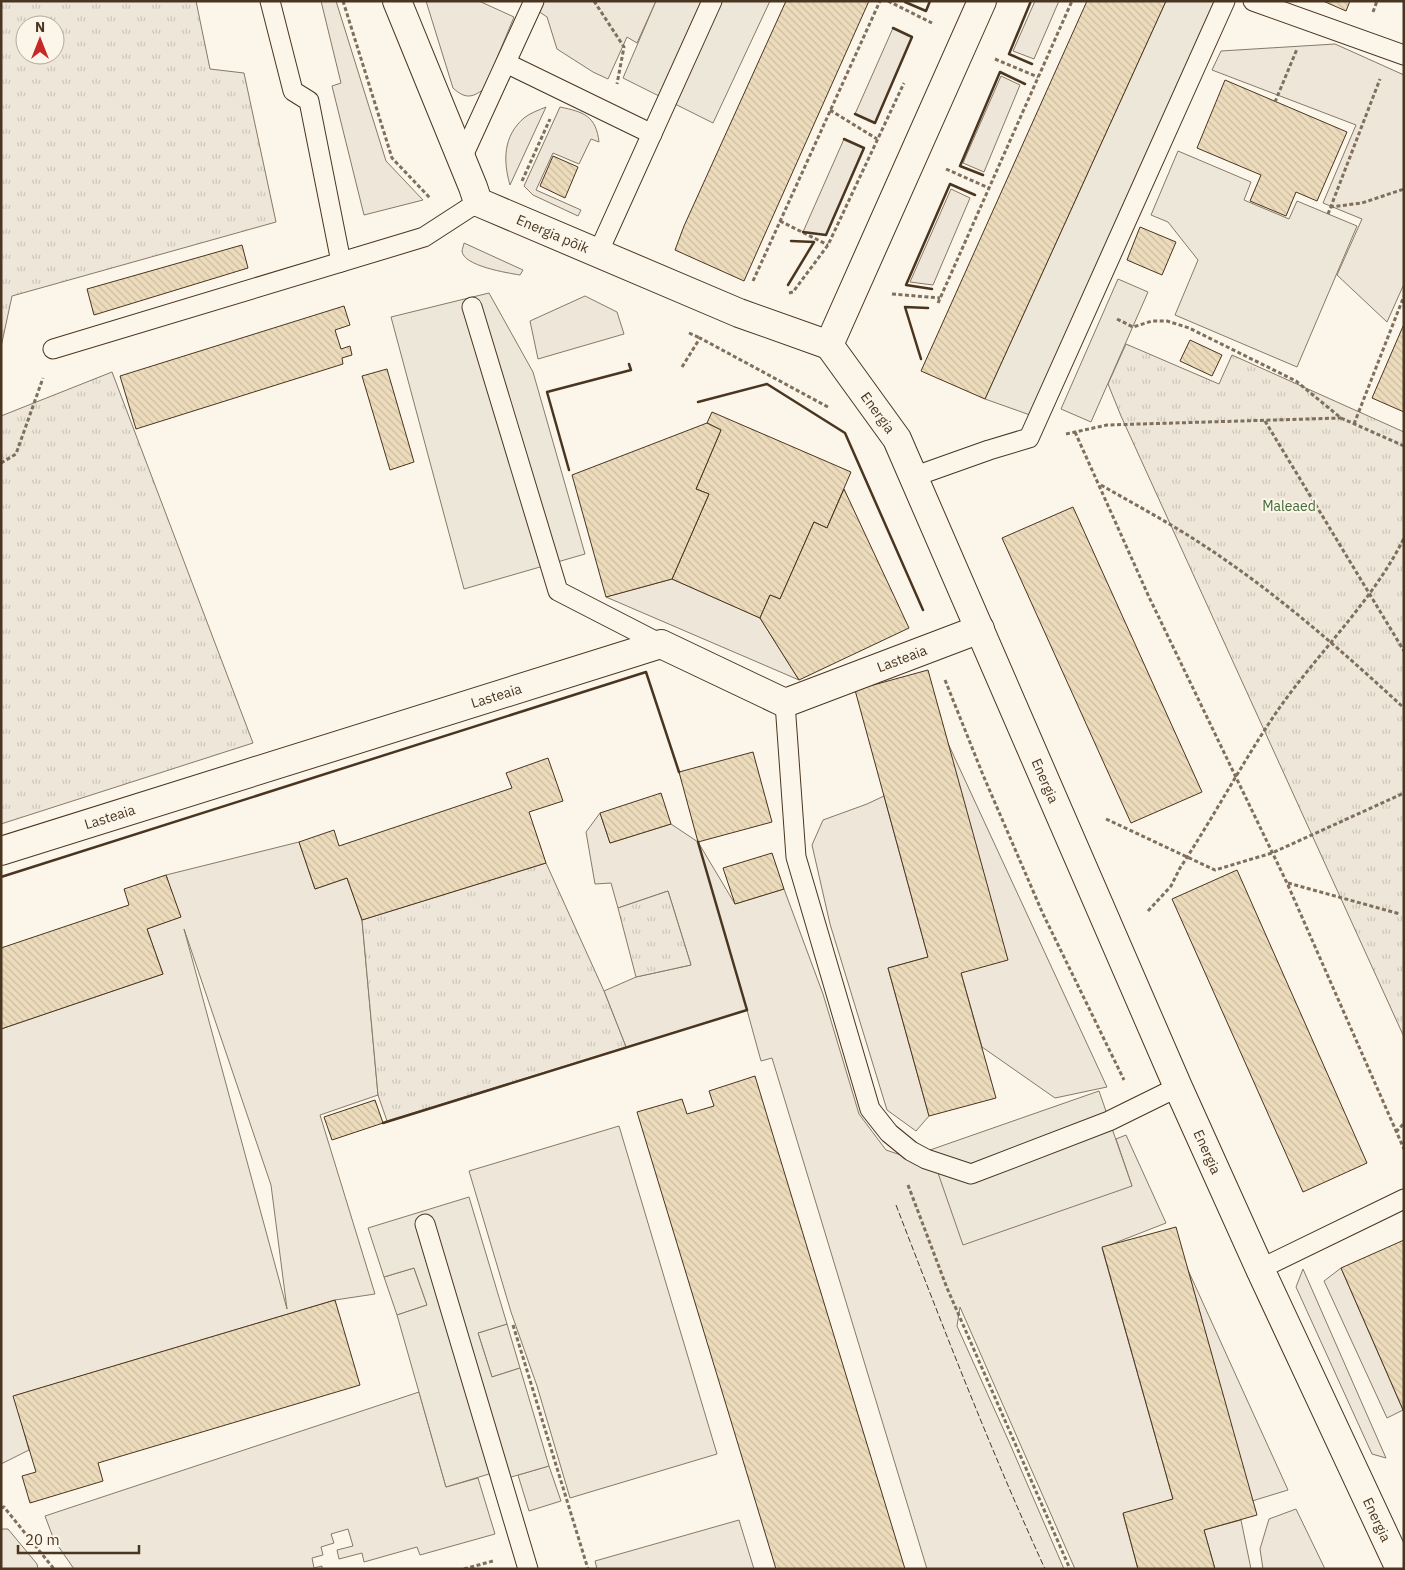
<svg xmlns="http://www.w3.org/2000/svg" width="1405" height="1570" viewBox="0 0 1405 1570" font-family="'IBM Plex Sans',sans-serif">
  <style>
    .green { fill: #ede6d9; stroke: #887966; fill-rule: evenodd }
    .park { fill: url(#park-tufts); stroke: #887966; fill-rule: evenodd }
    .parking { fill: #ede7d9; stroke: #887966 }
    .building { fill: url(#building-back-hatch); stroke: #4a3520 }
    .lines { fill: none; stroke-linecap: round; stroke-linejoin: round }
    .service-casing { stroke: #4a3520; stroke-width: 21 }
    .minor-casing { stroke: #4a3520; stroke-width: 30 }
    .path { stroke: #7f6f5c; stroke-width: 3; stroke-dasharray: 4 2.5; stroke-linecap: butt }
    .service { stroke: #fbf6e9; stroke-width: 19 }
    .minor { stroke: #fbf6e9; stroke-width: 28 }
    .fence { stroke: #4a3520; stroke-width: 1; stroke-dasharray: 6 2.5; stroke-linecap: butt }
    .wall { stroke: #4a3520; stroke-width: 2.5 }
    .labels { text-anchor: middle; dominant-baseline: central; stroke-width: 4; stroke-linejoin: round; paint-order: stroke }
    .street-label { font-size: 14px; fill: #4a3520; stroke: #fbf6e9 }
    .park-label { font-size: 14px; fill: #436837; stroke: #fbf6e9 }
  </style>
  <defs>
    <pattern id="park-tufts" width="24" height="20" patternUnits="userSpaceOnUse" patternTransform="scale(1.25)"><rect width="24" height="20" fill="#ede6d9"/><path d="M3 7l-1-3M5 7V3M7 7l1-3M15 17l-1-3M17 17v-4M19 17l1-3" fill="none" stroke="#cdc6ba"/></pattern>
    <pattern id="building-back-hatch" width="6" height="6" patternUnits="userSpaceOnUse" patternTransform="scale(1.25)"><rect width="6" height="6" fill="#ecdcbc"/><path d="M-1 5l2 2M0 0l6 6M5-1l2 2" fill="none" stroke="#ccbda1"/></pattern>
  </defs>
  <rect width="100%" height="100%" fill="#fbf6e9"/>
  <!-- green -->
  <g class="green">
    <polygon points="321,1 336,1 386,161 423,200 364,215 332,86 341,83"/>
    <path d="M426 1H479L514 17 484 89C472 98 465 99 453 88Z"/>
    <polygon points="534,1 656,1 637,43 627,37 608,79 593,72 557,49 547,17 532,7"/>
    <polygon points="1035,1 1059,1 1034,59 1013,51"/>
    <polygon points="893,28 912,37 875,123 855,114"/>
    <polygon points="1335,44 1404,75 1404,284 1387,322 1337,275 1362,219 1323,203 1356,125 1212,70 1221,51"/>
    <polygon points="1001,76 1020,85 984,172 963,163"/>
    <path d="M546 107 510 185C503 161 503 136 524 118 530 113 539 110 546 107Z"/>
    <path d="M560 107C584 112 596 116 599 142L591 139 579 164 553 153 536 190 581 210 578 216 533 195 524 186Z"/>
    <polygon points="844,139 864,148 826,235 803,232"/>
    <polygon points="951,189 970,198 933,285 910,282"/>
    <path d="M464 243 523 270 520 275C508 273 463 266 462 251 462 250 464 244 464 243Z"/>
    <polygon points="585,296 617,312 624,334 538,359 530,321"/>
    <polygon points="672,579 760,618 799,680 606,597"/>
    <polygon points="946,739 1107,1087 1055,1098 982,1047 961,973"/>
    <polygon points="884,796 928,957 888,968 929,1116 916,1131 887,1110 830,924 812,845 823,820 867,804"/>
    <polygon points="600,813 610,843 671,824 698,842 735,904 784,889 823,994 859,1114 886,1150 936,1167 1132,1186 1116,1139 1126,1135 1166,1223 1102,1248 1173,1499 1123,1514 1138,1569 1075,1569 960,1307 957,1326 1010,1444 1064,1569 927,1569 772,1058 761,1061 747,1010 626,1047 604,991 636,977 691,965 668,891 618,908 611,883 595,884 586,832"/>
    <path d="M299 842 315 889 347 878 362 920 378 1095 320 1115 375 1294 335 1300 14 1396 29 1450 1 1464V1029L163 974 147 929 180 917 166 875ZM184 929 271 1185 287 1309Z"/>
    <polygon points="619,1126 717,1454 570,1498 537,1386 511,1312 469,1171"/>
    <polygon points="414,1268 427,1305 397,1315 384,1277"/>
    <polygon points="1341,1268 1403,1410 1387,1418 1324,1281"/>
    <polygon points="1303,1269 1386,1458 1372,1454 1296,1287"/>
    <polygon points="1188,1270 1288,1490 1252,1501"/>
    <polygon points="507,1324 520,1368 492,1377 478,1333"/>
    <polygon points="419,1392 446,1487 478,1478 495,1534 420,1555 417,1547 364,1562 362,1553 339,1559 337,1550 353,1546 348,1529 331,1534 334,1543 321,1547 323,1555 312,1558 314,1568 322,1566 322,1569 74,1569 54,1540 45,1516"/>
    <polygon points="549,1466 561,1501 529,1511 518,1475"/>
    <polygon points="1296,1509 1325,1569 1263,1569 1260,1549 1269,1519"/>
    <polygon points="739,1520 754,1569 597,1569 595,1561"/>
    <polygon points="1241,1520 1251,1569 1215,1569 1204,1530"/>
    <polygon points="1,1529 8,1529 37,1564 38,1569 1,1569"/>
  </g>
  <!-- park -->
  <g class="park">
    <path d="M1 1H196L210 69 244 73 276 222 12 296 1 347ZM25 25H55V55H25Z"/>
    <polygon points="1126,344 1219,384 1232,355 1404,432 1404,1037 1121,416 1108,384"/>
    <polygon points="112,372 253,743 1,824 1,416"/>
    <polygon points="546,863 604,991 626,1047 387,1121 378,1095 362,920"/>
    <polygon points="668,891 691,965 636,977 618,908"/>
  </g>
  <!-- parking -->
  <g class="parking">
    <polygon points="656,1 770,1 713,123 623,78"/>
    <polygon points="1166,1 1221,1 1030,415 985,399"/>
    <polygon points="1178,151 1251,182 1244,200 1289,219 1297,201 1357,226 1297,367 1175,315 1198,260 1168,222 1151,215"/>
    <polygon points="1118,279 1148,292 1091,422 1061,409"/>
    <polygon points="489,293 533,372 585,554 464,589 391,317"/>
    <polygon points="1099,1091 1132,1186 963,1245 930,1150"/>
    <polygon points="469,1197 507,1324 478,1333 492,1377 520,1368 549,1466 501,1480 499,1471 446,1487 397,1315 427,1305 414,1268 384,1277 368,1228"/>
  </g>
  <!-- building -->
  <g class="building">
    <polygon points="786,1 869,1 744,281 675,250 684,226"/>
    <polygon points="1087,1 1166,1 985,399 921,371"/>
    <polygon points="1323,1 1350,1 1346,11"/>
    <polygon points="1225,80 1347,132 1317,201 1296,192 1286,216 1250,201 1261,175 1197,148"/>
    <polygon points="553,156 578,167 565,198 540,186"/>
    <polygon points="1140,227 1176,242 1162,275 1127,260"/>
    <polygon points="242,245 248,268 94,315 87,289"/>
    <polygon points="344,306 350,325 335,330 341,349 350,346 352,355 342,358 343,364 136,429 120,376"/>
    <polygon points="1404,324 1404,412 1372,398"/>
    <polygon points="1190,340 1222,355 1212,376 1180,361"/>
    <polygon points="387,369 414,462 390,470 362,376"/>
    <polygon points="712,412 851,472 827,528 814,522 780,599 770,595 760,618 672,579 709,494 696,489 721,430 707,423"/>
    <polygon points="707,423 721,430 696,489 709,494 672,579 606,597 572,475"/>
    <polygon points="844,489 909,628 799,680 760,618 770,595 780,599 814,522 827,528"/>
    <polygon points="1073,507 1202,792 1131,823 1002,538"/>
    <polygon points="928,670 1008,960 961,973 996,1098 929,1116 888,968 928,957 855,690"/>
    <polygon points="753,752 772,822 698,842 679,772"/>
    <polygon points="548,758 563,801 529,812 546,863 362,920 347,878 315,889 299,842 334,830 339,846 512,788 506,773"/>
    <polygon points="661,793 671,824 610,843 600,813"/>
    <polygon points="772,853 784,889 735,904 723,868"/>
    <polygon points="1237,870 1367,1163 1303,1192 1172,899"/>
    <polygon points="166,875 181,917 147,929 163,974 1,1029 1,948 129,905 124,889"/>
    <polygon points="755,1076 905,1569 776,1569 637,1112 682,1099 687,1114 714,1106 709,1091"/>
    <polygon points="375,1100 383,1123 332,1140 324,1117"/>
    <polygon points="1176,1227 1257,1515 1204,1530 1215,1569 1138,1569 1123,1513 1173,1499 1102,1247"/>
    <polygon points="1404,1240 1404,1412 1341,1268"/>
    <polygon points="335,1300 360,1385 98,1463 103,1481 30,1503 22,1476 36,1472 13,1396"/>
  </g>
  <g class="lines">
    <!-- service casing -->
    <g class="service-casing">
      <g id="service">
        <polyline points="270,1 293,91 309,101 341,262"/>
        <polyline points="1253,1 1404,55"/>
        <polyline points="506,63 652,134"/>
        <polyline points="462,158 534,1"/>
        <polyline points="598,253 712,1"/>
        <polyline points="472,307 558,591 661,644"/>
        <polyline points="53,349 424,237 478,202"/>
        <polyline points="913,477 989,450 1029,438 1225,1"/>
        <polyline points="785,703 796,857 870,1109 889,1133 911,1151 926,1159 971,1174 1109,1121 1178,1087"/>
        <polyline points="425,1224 528,1569"/>
        <polyline points="1260,1269 1404,1199"/>
      </g>
    </g>
    <!-- minor casing -->
    <g class="minor-casing">
      <g id="minor">
        <path id="s1" d="M397 1 473 187 478 202 739 313 829 345"/>
        <path id="s2" d="M982 1 829 345 897 439 1178 1087 1260 1269 1400 1569"/>
        <path id="s3" d="M1 851 661 644 785 703 980 629"/>
      </g>
    </g>
    <!-- path -->
    <g class="path">
      <polyline points="343,1 392,158 430,198"/>
      <polyline points="594,1 624,47 617,84"/>
      <polyline points="888,1 932,23"/>
      <polyline points="1373,12 1377,1"/>
      <polyline points="995,59 1038,77"/>
      <polyline points="1275,102 1297,49"/>
      <polyline points="830,110 877,139"/>
      <polyline points="946,169 989,188"/>
      <polyline points="522,181 550,119"/>
      <polyline points="1330,207 1362,203 1404,189"/>
      <polyline points="1328,214 1380,79"/>
      <polyline points="780,221 828,245"/>
      <polyline points="753,281 880,1"/>
      <polyline points="789,293 793,292 828,245 904,83"/>
      <polyline points="892,294 940,298"/>
      <polyline points="938,303 1072,1"/>
      <polyline points="1117,319 1133,327 1152,321 1167,321 1189,328 1296,381 1341,418 1404,446"/>
      <polyline points="689,333 700,338"/>
      <polyline points="682,367 700,338 828,407"/>
      <polyline points="1265,421 1404,651"/>
      <polyline points="1354,424 1404,296"/>
      <polyline points="1075,432 1149,597 1287,883 1404,1149"/>
      <polyline points="1066,434 1107,425 1341,418"/>
      <polyline points="1,463 16,454 43,378"/>
      <path d="M1101 485C1134 504 1168 522 1200 543 1273 590 1340 649 1404 708"/>
      <polyline points="945,680 983,775 1043,914 1124,1080"/>
      <polyline points="1106,819 1215,870 1272,853 1404,793"/>
      <polyline points="1288,883 1400,914"/>
      <path d="M1148 911 1171 886 1180 868C1215 815 1244 759 1280 707 1319 652 1374 599 1404 538"/>
      <polyline points="1396,1132 1404,1123"/>
      <polyline points="908,1185 947,1288 1070,1569"/>
      <polyline points="513,1325 588,1569"/>
      <polyline points="1,1508 4,1507 54,1569"/>
      <polyline points="464,1569 493,1561"/>
    </g>
    <!-- service -->
    <use href="#service" class="service"/>
    <!-- minor -->
    <use href="#minor" class="minor"/>
    <!-- fence -->
    <path class="fence" d="M896 1205C943 1327 990 1449 1045 1569"/>
    <!-- wall -->
    <g class="wall">
      <polyline points="1031,1 1009,54 1032,64"/>
      <polyline points="905,2 926,11 930,1"/>
      <polyline points="855,114 875,123 912,37 893,28"/>
      <polyline points="983,175 960,166 1000,72 1025,84"/>
      <polyline points="803,232 826,235 864,148 844,139"/>
      <polyline points="788,285 814,242 791,241"/>
      <polyline points="932,289 906,285 950,184 975,195"/>
      <polyline points="921,359 905,307 928,308"/>
      <polyline points="698,402 767,384 845,433 923,610"/>
      <polyline points="569,470 547,392 631,370 629,364"/>
      <polyline points="1,877 646,672 679,772"/>
      <polyline points="383,1123 747,1010 698,842"/>
    </g>
  </g>
  <g class="labels">
    <!-- street labels -->
    <g class="street-label">
      <text stroke="none"><textPath href="#s1" startOffset="298">Energia põik</textPath></text>
      <text stroke="none"><textPath href="#s2" startOffset="460">Energia</textPath></text>
      <text stroke="none"><textPath href="#s3" startOffset="954">Lasteaia</textPath></text>
      <text stroke="none"><textPath href="#s3" startOffset="519">Lasteaia</textPath></text>
      <text stroke="none"><textPath href="#s2" startOffset="865">Energia</textPath></text>
      <text stroke="none"><textPath href="#s3" startOffset="114">Lasteaia</textPath></text>
      <text stroke="none"><textPath href="#s2" startOffset="1270">Energia</textPath></text>
      <text stroke="none"><textPath href="#s2" startOffset="1675">Energia</textPath></text>
    </g>
    <!-- park labels -->
    <g class="park-label">
      <text x="1289" y="506">Maleaed</text>
    </g>
  </g>
  <!-- border -->
  <rect width="1405" height="1570" fill="none" stroke="#4a3520" stroke-width="5"/>
  <!-- north arrow -->
  <g transform="translate(40 40)"><circle r="24" fill="#fbf6e9" stroke="#b4a999"/>
  <path d="M0-4L9 19L0 12L-9 19Z" fill="#c62828"/>
  <text y="-8" font-size="14" font-weight="bold" text-anchor="middle" fill="#4a3520">N</text>
  </g>
  <!-- scale -->
  <path d="M18 1545v8h121v-8" fill="none" stroke="#4a3520" stroke-width="2.5"/>
  <text x="25" y="1545" font-size="15" fill="#4a3520" stroke="#fbf6e9" stroke-width="4" paint-order="stroke">20 m</text>
</svg>
